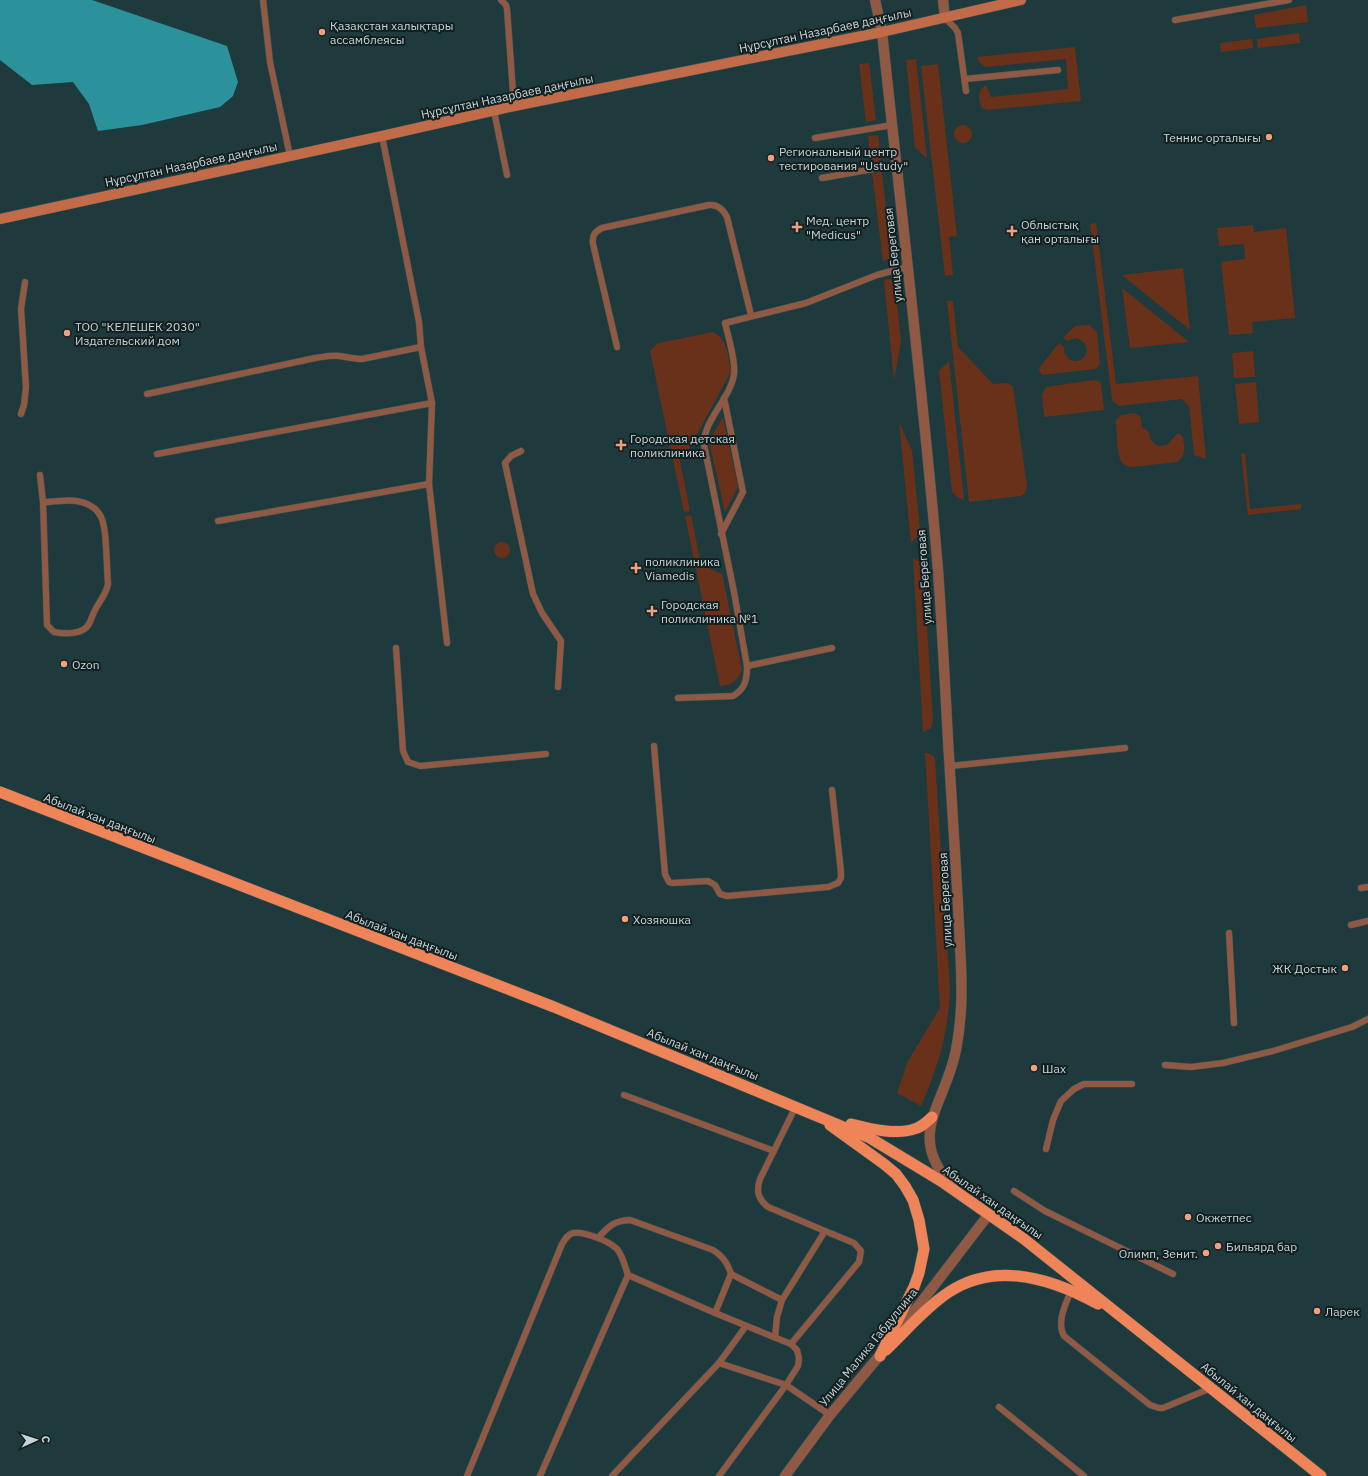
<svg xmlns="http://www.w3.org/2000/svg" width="1368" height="1476" viewBox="0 0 1368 1476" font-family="'IBM Plex Sans',sans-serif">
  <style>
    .green { fill: #69311a }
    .water { fill: #2b929c }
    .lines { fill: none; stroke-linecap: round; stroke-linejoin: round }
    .service-casing { stroke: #3d5659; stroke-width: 7 }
    .minor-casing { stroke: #3d5659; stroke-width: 11 }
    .tertiary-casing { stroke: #3d5659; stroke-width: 11 }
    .secondary-casing { stroke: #3d5659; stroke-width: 11 }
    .trunk-casing { stroke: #3d5659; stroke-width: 12 }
    .service { stroke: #8f5944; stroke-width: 6 }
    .minor { stroke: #8f5944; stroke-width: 10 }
    .tertiary { stroke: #8f5944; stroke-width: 10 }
    .secondary { stroke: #c16b49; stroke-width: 10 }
    .trunk { stroke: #ef8458; stroke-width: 11 }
    .poi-dot { fill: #f2a080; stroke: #131f20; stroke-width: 1.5 }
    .labels { text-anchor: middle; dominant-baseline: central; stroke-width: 4; stroke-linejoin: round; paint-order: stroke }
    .poi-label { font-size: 12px; fill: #c6d5d6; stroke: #131f20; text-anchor: start }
    .street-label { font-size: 12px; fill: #c6d5d6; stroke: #131f20 }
  </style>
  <rect width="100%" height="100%" fill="#1f3a3d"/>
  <!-- green -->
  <g class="green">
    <polygon points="1306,5 1308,22 1256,28 1254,15"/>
    <polygon points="1299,33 1300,43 1258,48 1257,39"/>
    <polygon points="1252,39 1253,48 1221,52 1220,43"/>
    <path d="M1075 47 1081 101 988 110 982 108C978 99 977 91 986 85L991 97 1068 89 1066 59 985 67 979 62 977 57Z"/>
    <polygon points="916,59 927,158 915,148 906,60"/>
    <polygon points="869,63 876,120 866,122 859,64"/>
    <polygon points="938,64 957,236 949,237 953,275 945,276 921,66"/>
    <circle cx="963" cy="134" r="9"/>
    <polygon points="878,135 881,162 871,164 868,136"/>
    <polygon points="882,172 891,254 888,259 883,261 872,173"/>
    <polygon points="1096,223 1116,384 1198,376 1206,459 1194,455 1189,406 1182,399 1119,406 1112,400 1090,224"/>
    <polygon points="1253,225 1254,232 1286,228 1295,318 1252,322 1253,333 1229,335 1221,262 1245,259 1244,244 1219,246 1217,228"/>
    <polygon points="1183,268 1190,330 1122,275"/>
    <polygon points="888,279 892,280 895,284 901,341 894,380 884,281"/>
    <polygon points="1122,288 1189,342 1130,348"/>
    <polygon points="947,301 953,301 958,347 993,384 1008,383 1013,387 1027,486 1025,493 1021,496 969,502"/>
    <path d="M1089 325 1097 332 1100 363 1096 369 1042 375 1039 370 1040 367 1059 343 1064 347V353L1070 360C1088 366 1094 342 1075 338L1067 341 1063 338 1075 326Z"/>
    <path d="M713 332C728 339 728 357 731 371L686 455 679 456 690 511 684 512 650 351 656 345 659 343Z"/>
    <polygon points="1253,351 1255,377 1234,378 1232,353"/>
    <polygon points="949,361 964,500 957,497 952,492 939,371"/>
    <polygon points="1094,380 1099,381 1101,384 1104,410 1044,417 1042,395 1046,387"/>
    <polygon points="1256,382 1259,422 1239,424 1235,384"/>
    <path d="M1134 413 1140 416 1142 427 1149 432 1150 439 1156 445 1160 446 1167 445 1177 434H1180L1183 437C1184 446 1187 456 1177 462L1132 467C1127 466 1123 465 1121 461 1117 454 1117 434 1116 425V420L1121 415Z"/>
    <polygon points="723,417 738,487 725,512 709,441"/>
    <polygon points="899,422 912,451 920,531 918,536 911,543"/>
    <polygon points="1245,453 1250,509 1301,504 1301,509 1248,515 1241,454"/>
    <path d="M691 515 701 565 722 574 742 670C738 681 732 685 720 686L685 516Z"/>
    <circle cx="502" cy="550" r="8"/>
    <polygon points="913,558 920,562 923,566 933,720 931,728 923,732"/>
    <path d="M925 753C930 753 934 755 935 760L950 989C948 1034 939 1064 921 1106L897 1093 908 1061 940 1008Z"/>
  </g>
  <!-- water -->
  <polygon class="water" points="0,0 92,0 227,46 238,82 233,96 220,107 142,125 98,131 89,104 73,82 32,85 0,60"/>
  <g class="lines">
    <!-- service casing -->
    <g class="service-casing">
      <g id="service">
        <polyline points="263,0 270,62 290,156"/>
        <polyline points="501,0 506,5 507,9 514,106"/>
        <polyline points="945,18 955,28 958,33 966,91"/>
        <polyline points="1175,20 1289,0"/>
        <polyline points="965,79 1058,70"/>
        <polyline points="494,111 507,175"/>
        <polyline points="382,136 419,322 421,347 432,403 429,484 447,643"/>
        <polyline points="815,138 892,125"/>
        <polyline points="822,178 896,165"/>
        <path d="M617 347 593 244C592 236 594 232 602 228L709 205C718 204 723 209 727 217L751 315"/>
        <path d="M147 394 315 358C323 357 331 355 339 356 347 357 354 359 362 359L421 347"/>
        <polyline points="21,414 24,405 26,387 21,309 25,282"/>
        <polyline points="521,451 511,456 505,463 533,594 542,613 561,641 558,687"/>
        <polyline points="157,454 432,403"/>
        <path d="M40 475 43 502 47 625 54 632C64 634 83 635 89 624 91 620 93 614 95 610 100 600 106 595 108 584 107 572 107 560 106 547 105 524 104 506 77 501 67 499 54 502 43 502"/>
        <polyline points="218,521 429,484"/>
        <polyline points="721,534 743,492 724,398"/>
        <polyline points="396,648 403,751 408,762 420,766 546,754"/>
        <polyline points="747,666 832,648"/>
        <path d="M678 698 733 696C745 689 747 680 747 666L734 592 704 445C703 420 731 398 734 374 736 361 728 336 725 323L806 303 877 275 907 267"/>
        <polyline points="654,746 665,874 669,882 672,883 708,881 715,885 720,894 727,896 828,887 838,883 841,878 841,872 832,790"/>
        <polyline points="950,766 1125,748"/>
        <polyline points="1361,888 1368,887"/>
        <polyline points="1351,925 1368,921"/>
        <polyline points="1229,933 1234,1023"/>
        <polyline points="1165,1065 1191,1067 1223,1063 1273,1051 1352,1027 1368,1019"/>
        <polyline points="624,1095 774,1151"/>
        <polyline points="1046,1149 1053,1120 1061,1101 1074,1089 1084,1084 1132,1084"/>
        <polyline points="1014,1191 1045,1211 1173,1274"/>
        <path d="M598 1238C609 1226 613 1221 630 1220L713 1250C723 1256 728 1263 731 1274L782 1300 825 1231 768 1207C758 1199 756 1191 760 1179L796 1106"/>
        <path d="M1072 1288C1066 1304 1056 1321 1064 1336L1150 1405 1159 1408H1163L1211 1388"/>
        <polyline points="715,1313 731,1274"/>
        <polyline points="775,1337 777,1317 782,1300"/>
        <polyline points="791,1344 859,1262 861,1251 854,1243 825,1231"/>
        <polyline points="719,1363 746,1326"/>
        <polyline points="999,1407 1084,1476"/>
        <path d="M467 1476 562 1244C565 1239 568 1234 573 1233 584 1231 609 1241 617 1249 623 1256 625 1267 628 1275L715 1313 791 1344 797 1350 799 1358 798 1366 786 1385 719 1476"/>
        <polyline points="540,1476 628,1275"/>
        <polyline points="612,1476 719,1363 786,1385 830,1415"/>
      </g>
    </g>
    <!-- minor casing -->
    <g class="minor-casing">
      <polyline id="minor" points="943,0 945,18"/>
    </g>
    <!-- tertiary casing -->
    <g class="tertiary-casing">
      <g id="tertiary">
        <path d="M875 0 882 32C901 211 923 390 938 570 942 626 945 683 948 740 952 808 957 877 960 945 962 982 963 1014 956 1050 945 1106 905 1134 952 1186"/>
        <polyline points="896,1335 989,1214"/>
        <polyline points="785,1476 830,1415 885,1349"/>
      </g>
    </g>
    <!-- secondary casing -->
    <g class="secondary-casing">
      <polyline id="secondary" points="0,219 382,136 514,106 882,32 1021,0"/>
    </g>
    <!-- trunk casing -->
    <g class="trunk-casing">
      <g id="trunk">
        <polyline points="0,792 554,1007 870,1138 941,1181 1024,1239 1321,1476"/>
        <path d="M851 1124C871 1129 897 1136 917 1128 923 1126 927 1122 932 1117"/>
        <polyline points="830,1125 884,1164 896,1174 905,1186 913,1200 919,1220 924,1249 919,1273 914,1287 880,1356"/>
        <path d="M886 1350C906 1331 926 1307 949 1292 996 1261 1053 1279 1098 1304"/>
      </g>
    </g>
    <!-- service -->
    <use href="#service" class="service"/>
    <!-- minor -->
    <use href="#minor" class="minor"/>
    <!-- tertiary -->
    <use href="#tertiary" class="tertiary"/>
    <!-- secondary -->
    <use href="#secondary" class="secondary"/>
    <!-- trunk -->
    <use href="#trunk" class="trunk"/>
  </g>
  <!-- markers -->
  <g class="poi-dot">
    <circle cx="322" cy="32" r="4"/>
    <circle cx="1269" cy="137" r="4"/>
    <circle cx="771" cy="158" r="4"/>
    <path d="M795 221h4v4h4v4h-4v4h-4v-4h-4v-4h4z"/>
    <path d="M1010 225h4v4h4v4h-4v4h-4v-4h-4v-4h4z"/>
    <circle cx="67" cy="333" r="4"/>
    <path d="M619 439h4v4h4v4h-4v4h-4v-4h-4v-4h4z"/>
    <path d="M634 562h4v4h4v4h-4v4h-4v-4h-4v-4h4z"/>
    <path d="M650 605h4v4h4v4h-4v4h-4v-4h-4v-4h4z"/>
    <circle cx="64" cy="664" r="4"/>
    <circle cx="625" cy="919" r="4"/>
    <circle cx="1345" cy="968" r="4"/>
    <circle cx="1034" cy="1068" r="4"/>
    <circle cx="1188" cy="1217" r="4"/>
    <circle cx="1218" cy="1246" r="4"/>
    <circle cx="1206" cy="1253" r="4"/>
    <circle cx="1317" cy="1311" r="4"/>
  </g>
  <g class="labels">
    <!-- poi labels -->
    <g class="poi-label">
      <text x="330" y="25">Қазақстан халықтары<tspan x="330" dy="14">ассамблеясы</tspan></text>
      <text x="1261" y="137" text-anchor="end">Теннис орталығы</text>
      <text x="779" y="151">Региональный центр<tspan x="779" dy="14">тестирования "Ustudy"</tspan></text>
      <text x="806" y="220">Мед. центр<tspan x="806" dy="14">"Medicus"</tspan></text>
      <text x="1021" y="224">Облыстық<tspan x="1021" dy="14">қан орталығы</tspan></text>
      <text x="75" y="326">ТОО "КЕЛЕШЕК 2030"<tspan x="75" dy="14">Издательский дом</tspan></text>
      <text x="630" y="438">Городская детская<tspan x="630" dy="14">поликлиника</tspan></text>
      <text x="645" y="561">поликлиника<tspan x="645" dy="14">Viamedis</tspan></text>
      <text x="661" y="604">Городская<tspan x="661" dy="14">поликлиника №1</tspan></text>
      <text x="72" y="664">Ozon</text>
      <text x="633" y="919">Хозяюшка</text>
      <text x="1337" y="968" text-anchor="end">ЖК Достык</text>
      <text x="1042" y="1068">Шах</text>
      <text x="1196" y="1217">Окжетпес</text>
      <text x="1226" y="1246">Бильярд бар</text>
      <text x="1198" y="1253" text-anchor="end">Олимп, Зенит.</text>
      <text x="1325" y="1311">Ларек</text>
    </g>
    <!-- street labels -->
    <g class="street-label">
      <text transform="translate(825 30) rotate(-12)">Нұрсұлтан Назарбаев даңғылы</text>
      <text transform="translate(507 96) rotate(-12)">Нұрсұлтан Назарбаев даңғылы</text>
      <text transform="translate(191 164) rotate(-12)">Нұрсұлтан Назарбаев даңғылы</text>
      <text transform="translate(893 255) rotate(-96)">улица Береговая</text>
      <text transform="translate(924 577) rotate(-94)">улица Береговая</text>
      <text transform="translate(100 818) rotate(21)">Абылай хан даңғылы</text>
      <text transform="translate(945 900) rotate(-93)">улица Береговая</text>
      <text transform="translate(402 935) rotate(21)">Абылай хан даңғылы</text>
      <text transform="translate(703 1054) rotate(22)">Абылай хан даңғылы</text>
      <text transform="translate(993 1202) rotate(35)">Абылай хан даңғылы</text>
      <text transform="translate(868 1347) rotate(-51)">Улица Малика Габдуллина</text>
      <text transform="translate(1249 1402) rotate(39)">Абылай хан даңғылы</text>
    </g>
  </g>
  <!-- north arrow -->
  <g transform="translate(36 1440) rotate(87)" stroke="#131f20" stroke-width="3" paint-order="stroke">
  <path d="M0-3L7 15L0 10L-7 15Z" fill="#c6d5d6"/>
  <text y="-6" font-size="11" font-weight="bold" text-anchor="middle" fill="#c6d5d6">С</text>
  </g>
</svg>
